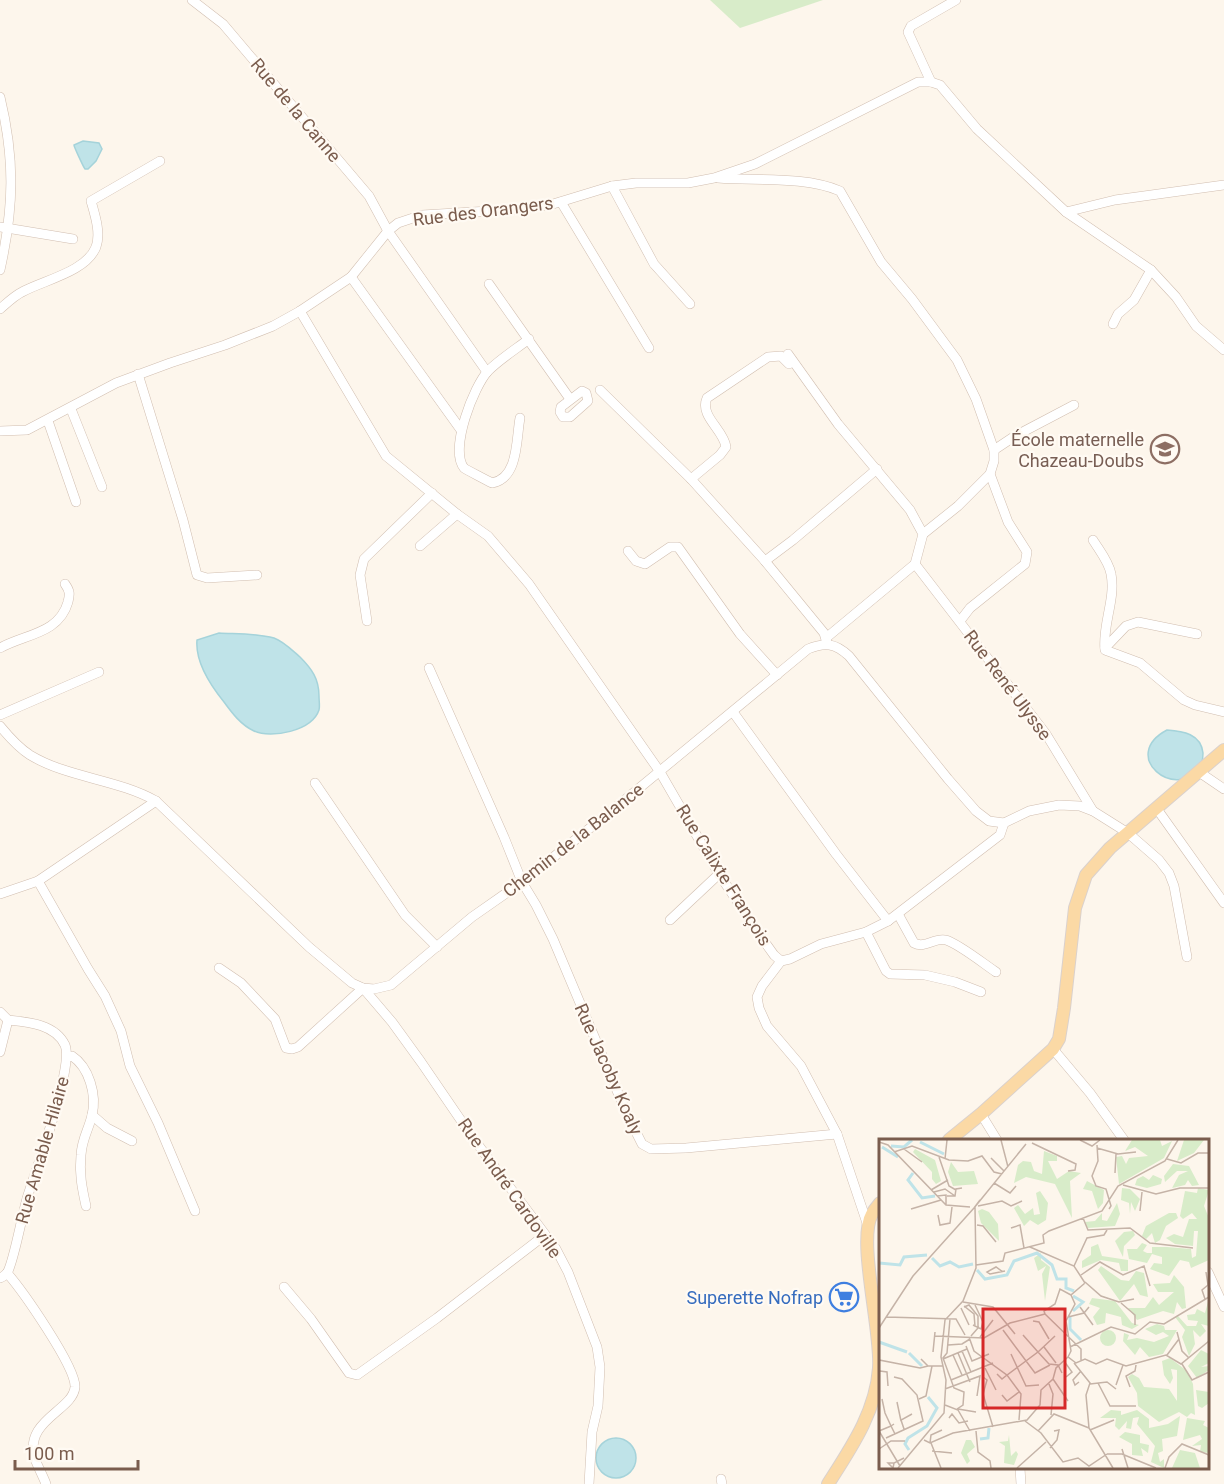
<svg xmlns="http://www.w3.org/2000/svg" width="1224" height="1484" viewBox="0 0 1224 1484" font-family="Roboto,sans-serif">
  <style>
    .green { fill: #d8ecc9 }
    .water { fill: #bfe3e8; stroke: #a5d3da; stroke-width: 1.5 }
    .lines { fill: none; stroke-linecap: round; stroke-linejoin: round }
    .minor-casing { stroke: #d1beb0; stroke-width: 10 }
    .major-casing { stroke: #dad1cd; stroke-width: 14 }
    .minor { stroke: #fff; stroke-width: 9 }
    .major { stroke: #fbd9a5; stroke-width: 12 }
    .labels { text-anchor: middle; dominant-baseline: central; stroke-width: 4.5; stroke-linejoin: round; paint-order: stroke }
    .street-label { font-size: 18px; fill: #7a5c4d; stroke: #fffaf3 }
    .education-label { font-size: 18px; fill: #785e54; stroke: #fffaf3; text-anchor: end }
    .shop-label { font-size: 18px; fill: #366cbe; stroke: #fffaf3; text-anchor: end }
    .inset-river { fill: none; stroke: #bfe3e8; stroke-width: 3 }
    .inset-road { fill: none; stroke: #c5b3a7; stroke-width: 1.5 }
    .view { fill: #d62828; fill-opacity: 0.15; stroke: #d62828; stroke-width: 3 }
    .inset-edge { fill: none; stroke: #7a5c4d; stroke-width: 3 }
  </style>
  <rect width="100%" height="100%" fill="#fdf6ec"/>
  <!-- green -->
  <polygon class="green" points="710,0 823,0 740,28"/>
  <!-- water -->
  <g class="water">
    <path d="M83 141 99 143 102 149 96 161 88 169H85C84 168 74 147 74 145Z"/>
    <path d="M219 633C236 634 256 633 274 638 283 641 292 650 300 657 312 669 319 679 319 696 319 701 320 707 319 710 312 731 271 739 254 731 241 725 232 713 224 702 211 686 195 663 197 640Z"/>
    <path d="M1167 730C1183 731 1201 734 1203 753 1203 757 1203 762 1200 766 1177 803 1118 756 1167 730Z"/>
    <circle cx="616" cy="1458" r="20"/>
  </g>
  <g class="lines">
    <!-- minor casing -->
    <g class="minor-casing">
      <g id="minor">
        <polyline points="192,0 223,24 369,196 388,231 487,372"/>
        <polyline points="931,82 908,32 911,26 956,0"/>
        <path d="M0 97C15 159 14 207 0 270"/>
        <path d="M718 178C756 181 805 176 840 191L881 262 912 299 957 360 976 399 994 450V461L990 474 958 506 923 534"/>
        <polyline points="612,186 654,264 690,304"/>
        <polyline points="561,202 649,348"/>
        <polyline points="1066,212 1115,200 1224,185"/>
        <polyline points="0,227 73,239"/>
        <polyline points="351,277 461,430"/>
        <polyline points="489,284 570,399"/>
        <path d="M0 309C7 303 14 296 22 292 44 280 86 272 96 247 101 233 95 215 91 201L160 161"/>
        <polyline points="300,311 386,456 457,514 488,536 529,584 660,772 719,874 759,934 774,955 781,961 790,959 821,944 866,932 888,921 1000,835 1004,823"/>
        <polyline points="1113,324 1118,314 1134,300 1151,270"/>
        <polyline points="788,354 838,424 910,510 923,534 915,564 826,638"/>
        <polyline points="138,374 183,520 197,575 207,578 257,575"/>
        <polyline points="600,390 691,479 765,561 824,633 827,643"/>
        <polygon points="582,391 586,393 588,401 570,417 563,417 560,412 561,407"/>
        <polyline points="71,409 102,487"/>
        <path d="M520 418C516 439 519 478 492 483 490 482 465 469 464 468 449 449 474 386 488 371 500 359 516 349 529 339"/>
        <polyline points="48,421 76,502"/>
        <polyline points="0,431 27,430 116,383 170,363 225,345 273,326 300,311 351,277 388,231 398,223 422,215 523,209 553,204 612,186 636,183 688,183 714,178 755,164 918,82 931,82 940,85 977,129 1066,212 1151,270 1176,297 1196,326 1224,350"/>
        <polyline points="994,450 1015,436 1074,405"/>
        <path d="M691 479 720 455 726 447C724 430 699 416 707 398L768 357 781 356 789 364"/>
        <path d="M1093 540C1099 550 1109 562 1111 574 1116 599 1102 625 1105 650L1140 663 1184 700 1195 705 1224 712"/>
        <polyline points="420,546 457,514"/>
        <polyline points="628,551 636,561 645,564 670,547 678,547 740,634 777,675"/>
        <polyline points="765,561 793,540 877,469"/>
        <polyline points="915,564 1046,734 1093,811"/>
        <polyline points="367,621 360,575 364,559 432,493"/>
        <polyline points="960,621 970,608 1025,564 1027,552 1008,522 990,474"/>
        <path d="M0 648C25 634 59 634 68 602 70 594 70 591 65 584"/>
        <polyline points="1105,648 1126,626 1138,622 1197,634"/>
        <polyline points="429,668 504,837 522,882 536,905 553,939 626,1112 642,1144 651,1149 686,1148 837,1134"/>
        <polyline points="733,712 836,854 888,921"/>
        <polyline points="0,715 99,672"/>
        <path d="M0 726C9 737 19 748 30 755 68 778 117 779 156 801L309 947 352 983 363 988 374 989 391 985 472 917 522 882 609 813 808 649C825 642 835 643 849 656L948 779 976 811 989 821 1004 823 1029 811 1059 805 1080 806 1093 811 1128 833 1159 860 1169 873 1174 886 1187 957"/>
        <polyline points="1199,772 1224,789"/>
        <polyline points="315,783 405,915 437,947"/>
        <polyline points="1157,809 1224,903"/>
        <polyline points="38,881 88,969 105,996 121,1031 130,1066 158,1123 195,1211"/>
        <polyline points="0,894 38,881 156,801"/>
        <path d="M898 914 914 943C925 949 935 937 946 940 959 944 984 964 996 972"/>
        <polyline points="670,920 719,874"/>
        <polyline points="866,932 886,971 890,974 925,975 955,982 981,992"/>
        <polyline points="781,961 762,986 757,997 759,1008 767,1026 801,1066 837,1134 868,1226"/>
        <polyline points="219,968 241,983 275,1019 286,1048 292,1049 298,1047 363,988 392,1022 421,1062 473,1138 556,1249 568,1272 597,1347 600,1367 598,1406 592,1432 589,1484"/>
        <polyline points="0,1012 8,1020 0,1052"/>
        <polyline points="1053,1049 1090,1093 1124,1140"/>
        <path d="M68 1057 72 1056C89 1067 97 1095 92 1115 89 1129 82 1138 81 1155 79 1173 82 1188 86 1206"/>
        <polyline points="981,1114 997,1140"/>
        <polyline points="92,1115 107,1128 132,1141"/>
        <polyline points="1208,1272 1224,1307"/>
        <path d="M7 1273C22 1290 76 1367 75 1387 73 1411 23 1420 35 1459 38 1467 43 1476 46 1484"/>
        <path d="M0 1278C3 1277 5 1275 7 1273 14 1263 23 1208 29 1192 37 1167 74 1066 65 1045 55 1024 28 1022 8 1020"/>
        <polyline points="284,1287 311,1319 349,1373 357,1375 437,1318 545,1235"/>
        <polyline points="1020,1468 1021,1484"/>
        <polyline points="721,1479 722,1484"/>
      </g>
    </g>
    <!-- major casing -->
    <g class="major-casing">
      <g id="major">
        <polyline points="949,1140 981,1114 1053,1049 1059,1039 1064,1008 1075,908 1086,875 1110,848 1224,750"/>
        <path d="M828 1484C851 1448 876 1412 879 1368 882 1332 857 1240 872 1214 874 1210 878 1206 880 1203"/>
      </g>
    </g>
    <!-- minor -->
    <use href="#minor" class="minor"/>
    <!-- major -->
    <use href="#major" class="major"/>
  </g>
  <!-- icons -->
  <defs>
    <g id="school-ring" transform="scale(1.5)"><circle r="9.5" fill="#fffaf3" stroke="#8d6e63" stroke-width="1.5"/><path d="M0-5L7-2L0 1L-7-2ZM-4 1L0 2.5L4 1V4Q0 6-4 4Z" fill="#8d6e63"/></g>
    <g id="supermarket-ring" transform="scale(1.5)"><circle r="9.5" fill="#fffaf3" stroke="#3f7fe0" stroke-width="1.5"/><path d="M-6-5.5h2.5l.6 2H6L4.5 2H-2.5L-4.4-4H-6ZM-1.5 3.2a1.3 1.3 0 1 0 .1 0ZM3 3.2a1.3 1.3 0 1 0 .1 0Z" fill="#3f7fe0"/></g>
  </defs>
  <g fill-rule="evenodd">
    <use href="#school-ring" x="1165" y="449"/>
    <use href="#supermarket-ring" x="844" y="1297"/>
  </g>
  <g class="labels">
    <!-- street labels -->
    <g class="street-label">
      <text transform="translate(296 110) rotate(50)">Rue de la Canne</text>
      <text transform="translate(483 211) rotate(-7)">Rue des Orangers</text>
      <text transform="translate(1008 685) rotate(53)">Rue René Ulysse</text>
      <text transform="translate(573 840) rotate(-38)">Chemin de la Balance</text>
      <text transform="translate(724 875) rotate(58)">Rue Calixte François</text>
      <text transform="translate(609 1069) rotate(66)">Rue Jacoby Koaly</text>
      <text transform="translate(42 1150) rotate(-74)">Rue Amable Hilaire</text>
      <text transform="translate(510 1188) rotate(55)">Rue André Cardoville</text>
    </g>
    <!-- education labels -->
    <g class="education-label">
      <text x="1144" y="439">École maternelle<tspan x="1144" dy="21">Chazeau-Doubs</tspan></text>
    </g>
    <!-- shop labels -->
    <g class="shop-label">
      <text x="823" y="1297">Superette Nofrap</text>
    </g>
  </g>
  <!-- overview -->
  <g transform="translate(879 1139)">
    <rect width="330" height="330" fill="#fdf6ec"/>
    <path d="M253 1H281L283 7 293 2 285 19 240 45 237 18 243 17 247 25 250 19 269 17 256 8 246 12ZM305 1H325L315 14 298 22ZM36 10 56 21 62 42 57 45 53 40V33L34 13ZM165 12 178 17V22H169L178 40 190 32 202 34 191 42 193 79 176 45 147 38 135 44 139 26 144 22 152 23 155 32 163 35ZM72 23 79 33 95 32 99 45 74 47 69 33ZM294 25 310 27 320 46 313 47 309 41 306 46 293 49 300 36 309 32H298L286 43 285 37ZM274 36 283 40 282 45 268 49 256 46 258 40 264 37 270 41ZM208 42 225 51 224 64 219 70 213 52 204 50ZM243 49 251 50 261 60 256 72 252 63 251 75 250 64 242 61ZM319 49 330 51 325 67 330 79V121L312 129 310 123 301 121 290 137 271 130 275 124 283 125V118L273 115 268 124 250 120 248 110H258L263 104 268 106 264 112 268 114H273V108H288L312 110 313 119 317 117 319 92H315L314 107 296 105 287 99 295 95 304 98 310 80H318L313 74 304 80 301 77 306 52 318 54ZM161 52 169 64 167 81 159 86 151 81 145 87 135 69 139 66 146 75 154 69 155 76 161 75 157 54ZM238 64 241 75 236 87 209 89 206 83 216 82 223 74V81L228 82ZM103 70 110 73 119 85 120 102 102 84 99 72ZM290 74H297L299 79 287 87 281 101 276 104 273 94 267 100 263 97 267 87ZM245 93 254 92 256 96 245 107 244 118 236 102ZM219 105 223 117 249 121V132H242L240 124 222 121 203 129V122L212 116V108ZM162 114V121L171 128 166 162 163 135 167 127 159 132 155 119ZM222 127 242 141 250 142 257 132 265 134 269 158 261 156 255 145 241 162 219 131ZM295 136 305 148 307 169 303 170 298 163 295 175 284 172 258 181 249 169H266L274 158 280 166 295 153H279L274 145 291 144ZM213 159 236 162 253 184 260 186 253 190 243 186 242 178 227 174 226 184 218 186 214 178 221 169 210 165ZM330 159V187L322 185 327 192 321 198 314 191 316 205 310 217 303 198 306 191 296 178 299 177 308 187H317L319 182 309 181 308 176 316 175 318 170 326 174ZM278 185 285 187 286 191H298L284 215 270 218 261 208 256 216 244 202 245 194 250 196 248 201 258 199 275 203 290 197 284 193 277 196 266 190ZM221 199a8 8 0 1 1 16 0a8 8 0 1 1-16 0ZM322 211 330 215V224L322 228 330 227V231L318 239 309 227ZM291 219 308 232 314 245 316 276 312 274 308 278 300 273 280 283 259 267 258 254 249 238 253 235 260 239 265 248 290 250 298 262V231L292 230 294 239 291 245 285 236 283 222ZM317 251 330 253V264L323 269 319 267ZM232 271 242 272V276L258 271 270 280V289L289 285 301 277 298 297 283 300 284 312 279 314 281 323 285 320V329L272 323 276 307 258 285 260 278 254 279 252 290 247 289 248 282 240 291 236 287 237 279H221ZM308 279 326 282 324 286 330 289V314L321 313 322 306 313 307 323 300 321 296 304 301ZM246 293 261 296V304L270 306 269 314 262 309 264 317 253 316V305L240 298ZM130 296 132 317 137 312 139 315 135 326 125 324 126 307 120 303 129 302ZM87 301H92L96 308 88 315 91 322 88 325 82 314ZM301 311 316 314 321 329H293Z" fill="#d8ecc9"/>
    <path class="inset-river" d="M41 3 65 15M12 7 25 8 33 1M3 8 19 18M34 34 29 41 43 59 56 57M53 119 61 127 71 123 80 128 94 125M0 124 21 126 25 118 48 116M98 131 106 140 128 136 135 122 158 114 173 126 178 140H187V149L195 152M194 172 204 163 194 157M191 177V190L202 201M0 203 28 213M30 214 43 227M101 300 109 299 110 289M30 311 26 305 29 299 48 287 58 269 49 258"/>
    <path class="inset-road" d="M122 1 129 28M201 1 213 7 221 1M0 3 9 6 67 66 91 68M153 4 197 25 196 31 189 32M218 6 219 22 213 37 217 47 227 50 232 67 230 70M218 9 239 15 257 13M25 10 43 23M15 13 33 7 70 21 89 22 103 17 115 33 123 35M60 18 70 47 77 51M112 19 125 32M66 20 68 1M288 20 302 24 319 14H330M236 34 237 15M115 44 131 54 137 47M244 46 277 55 301 49H330M52 51 69 41M55 53 66 50 76 57M58 57 67 56V66M68 57H76L77 50 83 49M101 61 95 69 147 5M99 67 123 62 132 67 143 62M32 70 62 61M261 72 263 53M59 76 61 86 71 84 73 68M204 79 209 91 251 89 271 104 314 109M98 86 104 87 117 103M132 89 141 86 145 109M151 108 195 127 206 144M97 126 124 122 126 114 165 104 164 96 170 92 223 72 239 47 286 22 299 1M195 127 208 99 225 96 228 91M124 133 117 128 108 133 111 135 126 132M202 136 221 123 244 136 265 127 271 147M206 143 222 157 240 163 255 160M326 160 323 151 329 146 327 133M84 163 114 168 136 195M242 164 256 176V186M85 167 95 175 96 187M85 168 90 166 99 177V189L92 197M201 168 214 186M82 169 90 186M166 175 202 210V221M166 175 165 172 176 165 181 150 192 156M7 178 77 180 86 196M189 178 205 174 210 168M71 180 68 214 64 219 75 249 85 253 84 266 78 270M154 182 160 183 170 200M94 186 102 190 104 183 96 166M0 189 34 137 95 69M124 191 156 234 171 226M298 193 303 212 310 219M144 196 159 213M56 197 105 199 131 184 166 175M90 198 95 212 128 236 159 213 170 225 179 226 183 234M101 198 114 181M69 206 83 205 91 200M87 207 93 222 110 215M165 208 177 224M191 208 232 188 256 195 271 183 285 185 330 158M83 212 92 233M54 213 56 193M159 213 176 197M79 214 91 243M132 215 147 247 160 246M74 216 83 236M288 216 300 200M189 218 192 212 187 182 196 165 192 156 206 144M42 220 49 227H64M64 220 88 210M185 222 193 233 187 238M195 224 211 244 207 256 210 289 234 329M303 225 313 241 330 233M106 229 117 251M0 232V221L41 229 49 227M1 232 8 233 9 247M118 235 123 240 128 236 142 255 140 281M104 238 108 241 104 255M174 240 189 262M72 241 114 224M200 243 196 246 194 241 202 232M219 244 231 267H257M170 245 174 255 172 276M211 245 228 243 237 250M237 246 244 226M251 248 247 237 256 232 257 226M66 250 101 237 98 257M104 255 114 288M123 256 128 262 140 253M3 260 6 274 12 287 15 285M40 260 47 257 53 227M18 263 22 282M66 266 79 271 91 292M79 270 97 273M70 279 73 275 80 284 89 282M146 282 162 294 184 323 199 319 210 327 228 315M25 290 22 281 33 275M211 291 235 281M0 292 21 327M0 292 12 287 16 295M97 292 99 313 111 322 112 329M159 292 175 275 210 289M7 299 44 282 38 256 23 240 15 238M45 301 51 304 74 294 148 281 161 266 162 251 174 240 177 229 189 218 197 224 206 220 217 225 228 220 247 227 287 216 302 225 330 202M51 304 52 296 63 291M52 304 62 329M171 309 178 301 180 291 175 292M0 310 12 302H26M243 310 249 329M53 312 73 314M228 315H243L277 329M15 324H9L14 329 15 324 25 319M19 329 65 274 67 241 62 218 66 181 84 162 97 129 96 68M138 329 167 303M286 329 290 318 303 305 330 316"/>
    <path class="view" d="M104 170H186V269H104Z"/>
    <rect width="330" height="330" class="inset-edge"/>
  </g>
  <!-- scale -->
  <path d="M15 1460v9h123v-9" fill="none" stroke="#7a5c4d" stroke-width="3"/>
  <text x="24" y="1460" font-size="18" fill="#7a5c4d" stroke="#fffaf3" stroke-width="4.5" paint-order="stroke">100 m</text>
</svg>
